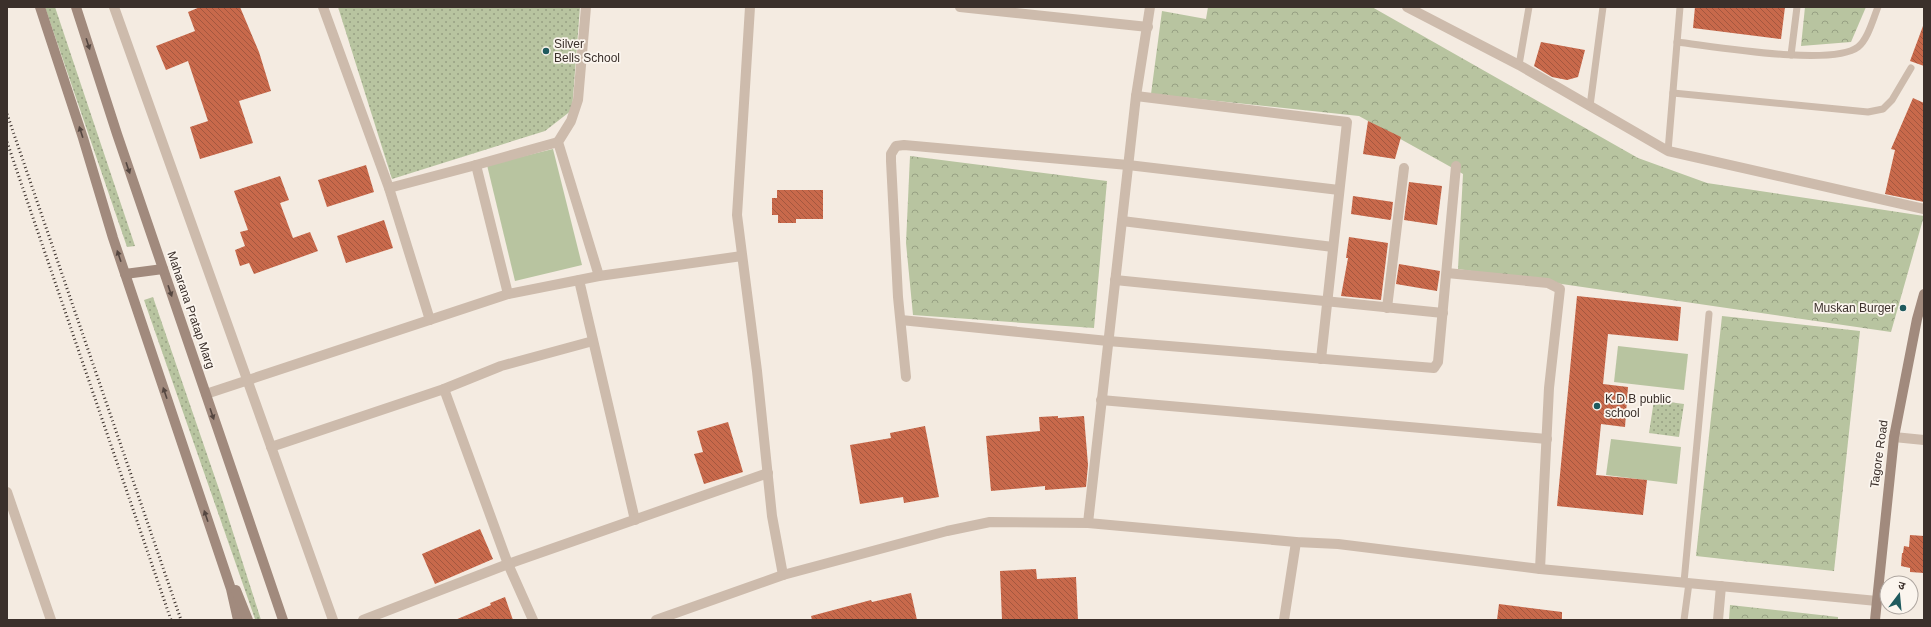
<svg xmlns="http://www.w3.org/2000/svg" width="1931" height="627" viewBox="0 0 1931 627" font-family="Helvetica,'Noto Sans Devanagari',sans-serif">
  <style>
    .grass { fill: #b8c4a0 }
    .forest { fill: url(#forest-crowns) }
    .garden { fill: url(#garden-dots) }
    .building { fill: url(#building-back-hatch) }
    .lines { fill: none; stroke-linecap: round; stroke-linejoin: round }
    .lane { stroke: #cdbbac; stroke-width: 7 }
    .street { stroke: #cdbbac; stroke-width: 10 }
    .secondary { stroke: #a18a7d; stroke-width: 10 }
    .rail { stroke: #3b302b; stroke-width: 3; stroke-dasharray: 1 3; stroke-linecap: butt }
    .oneway { fill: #544640 }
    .poi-dot { fill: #1f5a5e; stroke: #fbf5ee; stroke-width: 1.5 }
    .labels { text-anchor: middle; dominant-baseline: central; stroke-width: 3.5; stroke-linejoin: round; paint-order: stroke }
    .poi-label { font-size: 12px; fill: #3b302b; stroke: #fbf5ee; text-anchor: start }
    .street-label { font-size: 12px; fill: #3b302b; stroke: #fbf5ee }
  </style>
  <defs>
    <pattern id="forest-crowns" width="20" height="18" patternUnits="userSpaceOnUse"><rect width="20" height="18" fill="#b8c4a0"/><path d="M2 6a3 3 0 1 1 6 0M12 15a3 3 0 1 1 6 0" fill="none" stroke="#97a083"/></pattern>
    <pattern id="garden-dots" width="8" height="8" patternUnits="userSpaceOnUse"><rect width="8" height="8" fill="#b8c4a0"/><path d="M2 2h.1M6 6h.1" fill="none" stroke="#97a083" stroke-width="1.8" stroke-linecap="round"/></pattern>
    <pattern id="building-back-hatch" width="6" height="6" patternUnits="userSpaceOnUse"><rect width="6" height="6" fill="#c8694b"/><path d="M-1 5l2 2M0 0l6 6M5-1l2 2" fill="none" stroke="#a4573f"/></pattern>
  </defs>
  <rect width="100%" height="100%" fill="#f4ebe1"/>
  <!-- grass -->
  <g class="grass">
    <polygon points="553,149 582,265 515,281 487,165"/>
    <polygon points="1618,346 1688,354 1684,390 1614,382"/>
    <polygon points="1611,439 1681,447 1677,484 1606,475"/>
  </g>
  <!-- forest -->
  <g class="forest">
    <polygon points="1208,7 1372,7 1638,158 1707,183 1924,216 1891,332 1458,269 1463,174 1449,166 1359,116 1151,94 1162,11 1206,19"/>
    <polygon points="1805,7 1866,7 1851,42 1801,46"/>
    <polygon points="910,156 1107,181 1094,328 913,315 906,243"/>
    <polygon points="1722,316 1860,331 1834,571 1696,556"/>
    <polygon points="1730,605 1838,617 1838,620 1729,620"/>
  </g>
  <!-- garden -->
  <g class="garden">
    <polygon points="45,7 55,7 135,246 127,247"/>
    <polygon points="338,7 580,7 572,110 545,131 392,179"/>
    <polygon points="153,297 222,498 261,620 255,619 144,300"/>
    <polygon points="1654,400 1684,404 1679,437 1649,433"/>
  </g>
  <!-- building -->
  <g class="building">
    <polygon points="200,7 240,7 259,52 271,91 239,101 253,143 200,159 190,127 208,121 188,61 166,70 156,46 195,31 188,12"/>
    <polygon points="1695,7 1785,7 1781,39 1693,28"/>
    <polygon points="1923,26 1924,26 1924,66 1910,61"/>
    <polygon points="1541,42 1585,50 1578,77 1567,80 1552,77 1534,66"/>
    <polygon points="1913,98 1924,103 1924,202 1885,194 1895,150 1891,149"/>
    <polygon points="1368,121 1401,137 1395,159 1363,154"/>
    <polygon points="366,165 374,192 327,207 318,180"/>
    <polygon points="280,176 289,200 280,203 293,238 310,232 318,251 254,274 249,263 240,266 235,250 245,246 240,232 248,230 234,191"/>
    <polygon points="1409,182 1442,186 1437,225 1404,220"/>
    <polygon points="777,190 823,190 823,219 796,219 796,223 778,223 778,215 772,215 772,198 777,198"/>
    <polygon points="1353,196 1393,202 1391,219 1390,220 1351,214"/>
    <polygon points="384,220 393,248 346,263 337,236"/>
    <polygon points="1349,237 1388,243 1381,300 1341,296 1348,258 1346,258"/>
    <polygon points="1399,264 1440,271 1437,291 1396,284"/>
    <polygon points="1577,296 1681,307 1678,341 1608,334 1603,384 1628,387 1625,427 1601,424 1596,475 1647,480 1643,515 1557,506"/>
    <polygon points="1058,416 1058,418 1084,416 1088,465 1086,487 1045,490 1045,486 991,491 986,436 1040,431 1039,417"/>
    <polygon points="728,422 743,472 704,484 694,454 703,452 697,431"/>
    <polygon points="925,426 939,497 904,503 903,497 860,504 850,445 891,438 890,433"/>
    <polygon points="480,529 493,559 435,584 422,554"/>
    <polygon points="1910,535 1924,536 1924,573 1910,572 1910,568 1901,566 1902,553 1903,553 1904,546 1909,547"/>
    <polygon points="1036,569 1037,579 1076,577 1078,620 1002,620 1000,571"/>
    <polygon points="911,593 917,620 812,620 811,616 871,600 872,602"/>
    <polygon points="505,597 513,620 455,620 491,605 490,603"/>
    <polygon points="1499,604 1562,612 1562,620 1497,620"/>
  </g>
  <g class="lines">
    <!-- lane -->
    <g class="lane">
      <path d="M1677 42C1712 46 1832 67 1858 47 1868 39 1873 19 1878 7"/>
      <polyline points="1791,55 1797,7"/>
      <polyline points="1519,65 1529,7"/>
      <polyline points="1673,93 1868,112 1883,109 1892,100 1911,68"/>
      <polyline points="1590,106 1603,7"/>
      <polyline points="1668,151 1680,7"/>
      <polyline points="1684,582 1709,314"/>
      <polyline points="1684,620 1689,583"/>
    </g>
    <!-- street -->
    <g class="street">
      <polyline points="114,7 333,620"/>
      <polyline points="323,7 389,188 430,320"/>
      <polyline points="586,7 578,100 571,121 558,142 599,276"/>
      <polyline points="750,7 737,215 757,371 772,516 783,575"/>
      <polyline points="960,7 1148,27"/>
      <polyline points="1407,7 1519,65 1668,151 1924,209"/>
      <polyline points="1136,96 1347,122 1321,359"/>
      <polyline points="389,188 476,165"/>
      <polyline points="1122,221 1333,247"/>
      <polyline points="1447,273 1548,283 1560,289 1549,388 1540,569"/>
      <polyline points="579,280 635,520"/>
      <polyline points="1115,280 1443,313"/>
      <polyline points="508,294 476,165 558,142"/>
      <polyline points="1387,308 1404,168"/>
      <polyline points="901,320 1108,341 1434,368 1438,362 1456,166"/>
      <polyline points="906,377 898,297 891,161 891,154 896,146 904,145 1128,165 1339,190"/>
      <polyline points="444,389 501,366 593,341"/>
      <polyline points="206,394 508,294 599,276 742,256"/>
      <polyline points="1101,400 1547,439"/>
      <polyline points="1894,437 1924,440"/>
      <polyline points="271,447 444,389 508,564 533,620"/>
      <polyline points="7,492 51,620"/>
      <polyline points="1088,523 1136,96 1150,7"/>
      <polyline points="363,620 508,564 768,473"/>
      <polyline points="656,620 783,575 947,531 990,522 1088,523 1296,542 1338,544 1540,569 1877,601"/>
      <polyline points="1284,620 1296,542"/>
      <polyline points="1718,620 1721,586"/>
    </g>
    <!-- secondary -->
    <g class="secondary">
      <polyline points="40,7 83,138 113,238 231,589 238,620"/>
      <polyline points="76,7 117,134 283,620"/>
      <polyline points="125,274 163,269"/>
      <polyline points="236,590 248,620"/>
      <polyline points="1875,620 1894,437 1917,319 1924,294"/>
    </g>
    <!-- rail -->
    <g class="rail">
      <polyline points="7,114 181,620"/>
      <polyline points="7,142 171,620"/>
    </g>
  </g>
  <!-- one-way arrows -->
  <defs><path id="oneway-solid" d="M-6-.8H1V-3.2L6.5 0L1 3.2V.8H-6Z"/></defs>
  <g class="oneway">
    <use href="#oneway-solid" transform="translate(88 44) rotate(72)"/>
    <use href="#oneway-solid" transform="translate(81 132) rotate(-108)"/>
    <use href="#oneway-solid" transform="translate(128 168) rotate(71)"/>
    <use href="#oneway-solid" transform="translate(119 256) rotate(-109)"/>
    <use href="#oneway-solid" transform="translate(170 291) rotate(71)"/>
    <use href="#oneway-solid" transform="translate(165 393) rotate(-109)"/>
    <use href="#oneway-solid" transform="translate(212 414) rotate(71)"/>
    <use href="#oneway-solid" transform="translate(206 516) rotate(-109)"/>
  </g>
  <!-- markers -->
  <g class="poi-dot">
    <circle cx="546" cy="51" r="4"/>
    <circle cx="1903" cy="308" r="4"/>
    <circle cx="1597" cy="406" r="4"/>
  </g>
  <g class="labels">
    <!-- poi labels -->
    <g class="poi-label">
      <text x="554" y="44">Silver<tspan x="554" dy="14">Bells School</tspan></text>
      <text x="1895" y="308" text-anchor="end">Muskan Burger</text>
      <text x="1605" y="399">K.D.B public<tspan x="1605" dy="14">school</tspan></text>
    </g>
    <!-- street labels -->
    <g class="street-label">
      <text transform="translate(191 310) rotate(71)">Maharana Pratap Marg</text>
      <text transform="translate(1879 454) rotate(-82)">Tagore Road</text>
    </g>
  </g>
  <!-- border -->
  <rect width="1931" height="627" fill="none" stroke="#3b302b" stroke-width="16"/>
  <!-- north arrow -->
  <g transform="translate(1899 595) rotate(16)"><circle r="19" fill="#fbf5ee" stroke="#aea6a0"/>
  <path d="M0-3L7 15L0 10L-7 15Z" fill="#1f5a5e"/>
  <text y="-6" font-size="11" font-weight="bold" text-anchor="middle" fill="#3b302b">उ</text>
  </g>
</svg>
